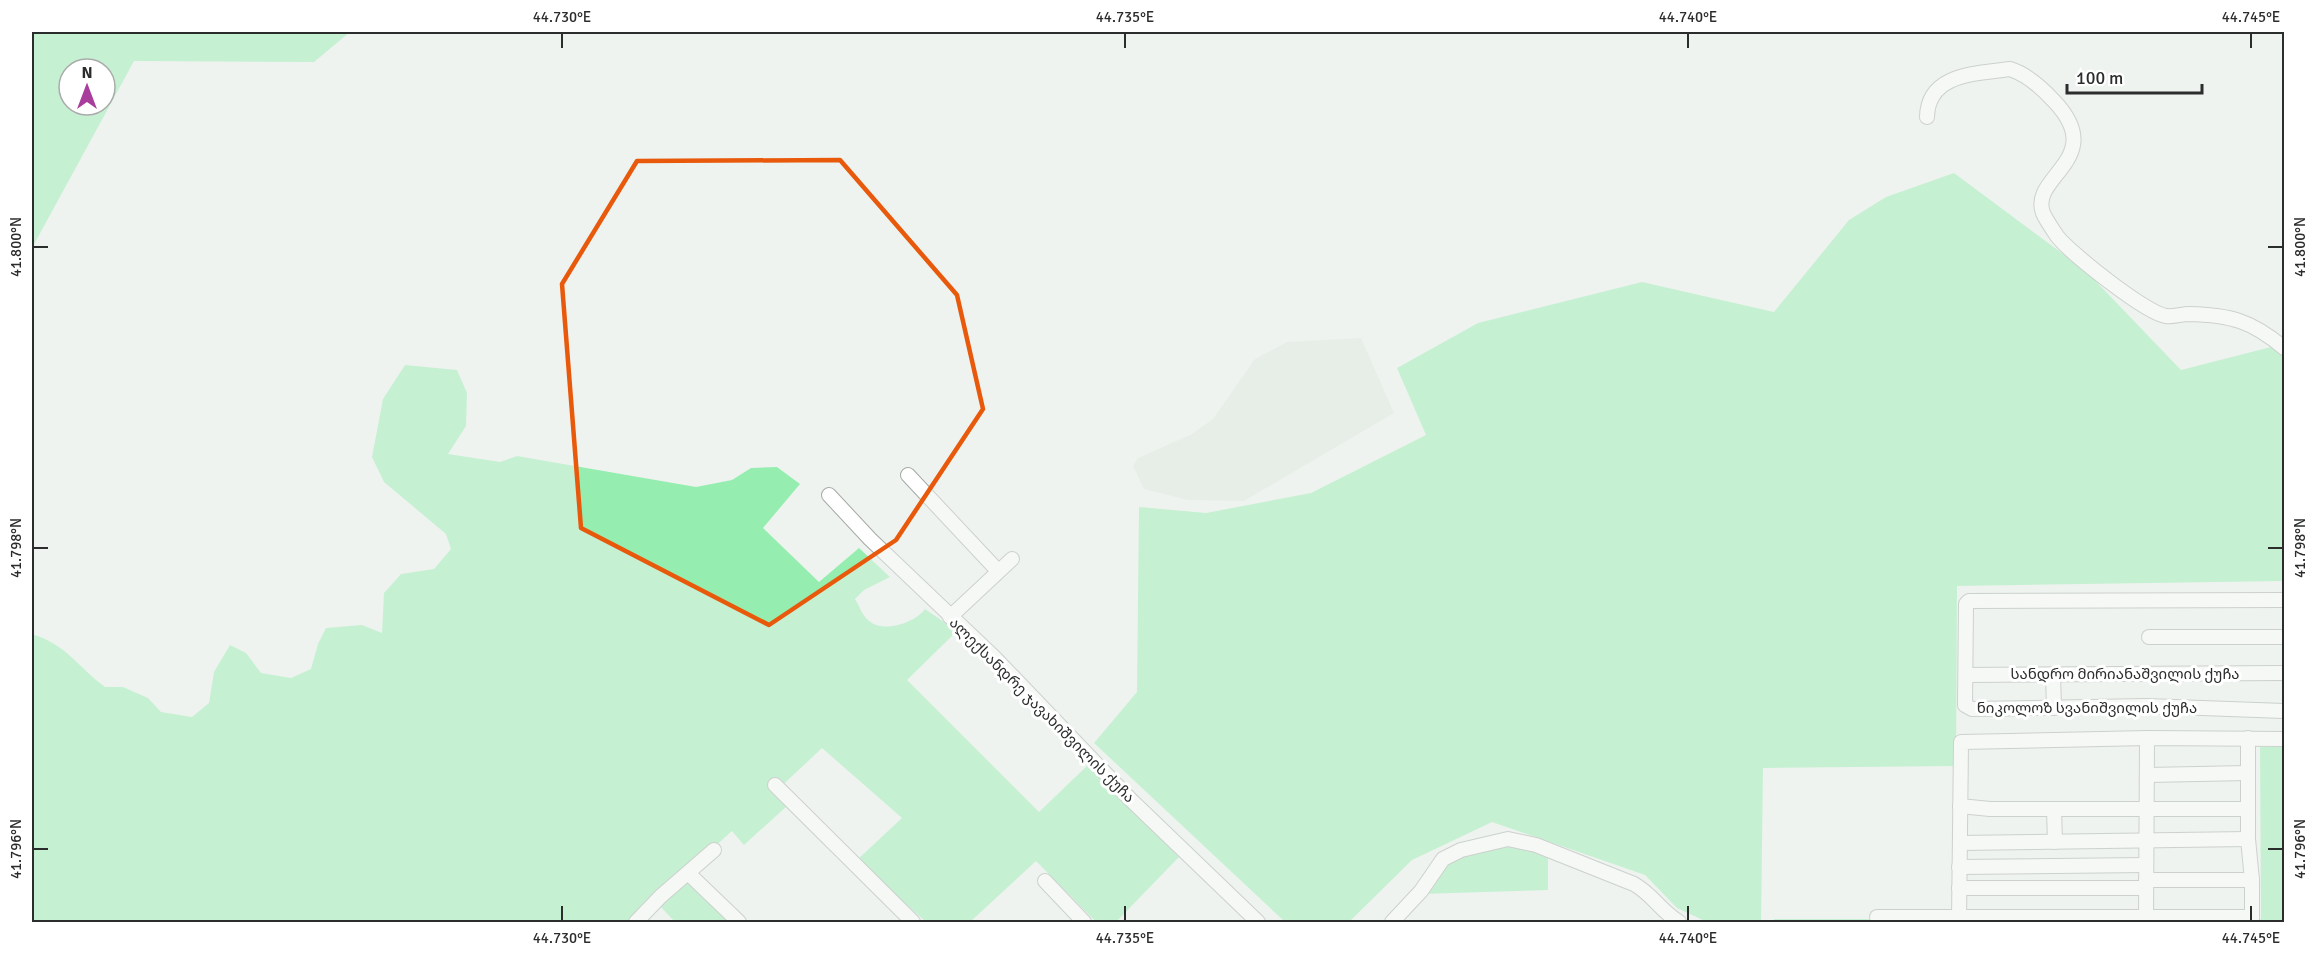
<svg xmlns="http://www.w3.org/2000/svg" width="2316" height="954" viewBox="0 0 2316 954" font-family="Signika,'Noto Sans Georgian',sans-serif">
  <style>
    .built { fill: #dde9e0 }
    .green { fill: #95eeb0; fill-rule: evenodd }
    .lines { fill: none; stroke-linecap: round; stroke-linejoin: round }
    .minor-casing { stroke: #a4a9a5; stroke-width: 16 }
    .minor { stroke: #fff; stroke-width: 14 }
    .marked { fill: none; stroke: #e8590c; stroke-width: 4.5; stroke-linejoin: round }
    .ticks { fill: none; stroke: #2b2d2c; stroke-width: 2 }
    .labels { text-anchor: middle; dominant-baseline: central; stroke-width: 6; stroke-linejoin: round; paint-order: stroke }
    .street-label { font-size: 15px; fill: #2b2d2c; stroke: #fff }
    .neatline { fill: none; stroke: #2b2d2c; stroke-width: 2 }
    .ticks-label { font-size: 15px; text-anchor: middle; fill: #2b2d2c }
  </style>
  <rect width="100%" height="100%" fill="#eef3ef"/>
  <!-- built -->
  <polygon class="built" points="1361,338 1394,413 1244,501 1188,500 1144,489 1133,466 1138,458 1192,434 1213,419 1255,359 1287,342"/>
  <!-- green -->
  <g class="green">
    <path d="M32 32H350L314 62 134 61 32 248ZM69 69H105V105H69Z"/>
    <polygon points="1954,173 2086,271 2181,370 2271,347 2284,356 2284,581 1957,586 1956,766 1763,768 1761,922 1707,922 1677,908 1645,875 1492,822 1412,860 1349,922 1285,922 1094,743 1137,692 1139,507 1206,513 1311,493 1426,435 1397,368 1478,323 1642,282 1774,312 1849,220 1886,197"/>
    <path d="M405 365 457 370 467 393 466 426 448 454 500 462 517 456 696 487 732 480 751 468 777 467 800 484 763 528 819 582 859 548 890 577 864 590 855 599C859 605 862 615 868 620 882 634 915 623 925 609L957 631 907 680 1039 812 1089 764 1179 857 1116 922H1096L1036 861 970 922H926L857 860 902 818 822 748 773 794 787 806 744 845 732 831 690 869 733 922H675L656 902 632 922H32V634C67 645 77 666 105 687H123L148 698 161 712 192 717 209 703 214 672 230 645 246 653 261 673 291 678 311 669 318 644 326 628 362 625 382 633 384 593 401 574 434 569 451 549 446 534 384 482 372 457 383 399Z"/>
    <polygon points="2284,746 2284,922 1774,922 1774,919 2261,919 2260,747"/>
    <path d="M1514 844 1548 858V890L1421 894C1452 853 1466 852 1514 844Z"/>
  </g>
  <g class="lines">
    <!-- minor casing -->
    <g class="minor-casing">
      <g id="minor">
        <path d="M1927 117C1928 73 1976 74 2010 69 2026 74 2042 88 2054 101 2109 159 2029 176 2043 213 2046 220 2053 230 2057 236 2070 253 2147 314 2166 316 2173 317 2182 314 2189 314 2231 315 2252 321 2284 348"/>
        <polyline points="908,475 998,571"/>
        <polyline points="829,495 870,539 995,658 1130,799 1258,922"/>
        <polyline points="2284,600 1969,601 1966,604 1965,705 1972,709 2147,706 2284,711"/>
        <polyline points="950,617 1012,559"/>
        <polyline points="2149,637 2284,637"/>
        <polyline points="2053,674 2054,708"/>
        <polyline points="1966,675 2284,673"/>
        <polyline points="2248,738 2248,839 2252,880 2252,922"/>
        <polyline points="2147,775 2248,773"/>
        <polyline points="775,785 913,922"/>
        <polyline points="1960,806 1990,809 2248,809"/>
        <polyline points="2054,809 2055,842"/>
        <polyline points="1960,843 2248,839"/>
        <polyline points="1959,867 2146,865"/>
        <polyline points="689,874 739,922"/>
        <polyline points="2146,880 2252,880"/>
        <polyline points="1045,881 1084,922"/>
        <polyline points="1959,888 2146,888"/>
        <polyline points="1877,917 2252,917"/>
        <polyline points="636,922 661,896 714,850"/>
        <path d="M1392 922 1421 891 1443 859 1461 850 1508 839 1536 845 1634 884C1652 894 1661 911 1679 922"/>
        <polyline points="1959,922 1961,742 2147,738"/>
        <polyline points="2146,922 2147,738 2284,739"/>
      </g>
    </g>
    <!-- minor -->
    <use href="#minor" class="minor"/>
  </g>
  <!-- marked area -->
  <path d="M0 0H2316V954H0ZM840 160 957 295 983 409 896 540 769 625 581 528 562 284 637 161Z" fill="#eef3ef" fill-opacity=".55" fill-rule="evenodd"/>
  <path class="marked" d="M840 160 957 295 983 409 896 540 769 625 581 528 562 284 637 161Z"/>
  <!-- ticks -->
  <path class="ticks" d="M562 33V48M1125 33V48M1688 33V48M2251 33V48M33 247H48M2268 247H2283M33 548H48M2268 548H2283M33 849H48M2268 849H2283M562 906V921M1125 906V921M1688 906V921M2251 906V921"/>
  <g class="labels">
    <!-- street labels -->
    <g class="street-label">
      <text x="2125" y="674">სანდრო მირიანაშვილის ქუჩა</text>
      <text x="2087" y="708">ნიკოლოზ სვანიშვილის ქუჩა</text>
      <text transform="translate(1042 710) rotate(45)">ალექსანდრე ჯავახიშვილის ქუჩა</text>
    </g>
  </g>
  <!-- border -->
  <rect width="2316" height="954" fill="none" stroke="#ffffff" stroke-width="66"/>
  <!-- north arrow -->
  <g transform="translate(87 87)"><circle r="28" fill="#ffffff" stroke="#aaabab" stroke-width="1.5"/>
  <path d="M0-4.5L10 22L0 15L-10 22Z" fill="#a93d9c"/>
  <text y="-9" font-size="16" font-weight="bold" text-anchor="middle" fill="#2b2d2c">N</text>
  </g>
  <!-- scale -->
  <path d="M2067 84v9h135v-9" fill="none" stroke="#2b2d2c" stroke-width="3"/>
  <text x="2076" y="84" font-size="18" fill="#2b2d2c" stroke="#ffffff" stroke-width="4.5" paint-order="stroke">100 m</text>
  <rect x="33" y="33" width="2250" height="888" class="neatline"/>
  <g class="ticks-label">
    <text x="562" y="22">44.730°E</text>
    <text x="1125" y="22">44.735°E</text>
    <text x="1688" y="22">44.740°E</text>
    <text x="2251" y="22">44.745°E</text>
    <text transform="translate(16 247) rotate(-90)" y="5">41.800°N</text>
    <text transform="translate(2300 247) rotate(-90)" y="5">41.800°N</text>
    <text transform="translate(16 548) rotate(-90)" y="5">41.798°N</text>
    <text transform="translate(2300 548) rotate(-90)" y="5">41.798°N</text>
    <text transform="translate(16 849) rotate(-90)" y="5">41.796°N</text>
    <text transform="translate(2300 849) rotate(-90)" y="5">41.796°N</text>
    <text x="562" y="943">44.730°E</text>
    <text x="1125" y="943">44.735°E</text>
    <text x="1688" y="943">44.740°E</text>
    <text x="2251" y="943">44.745°E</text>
  </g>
</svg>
